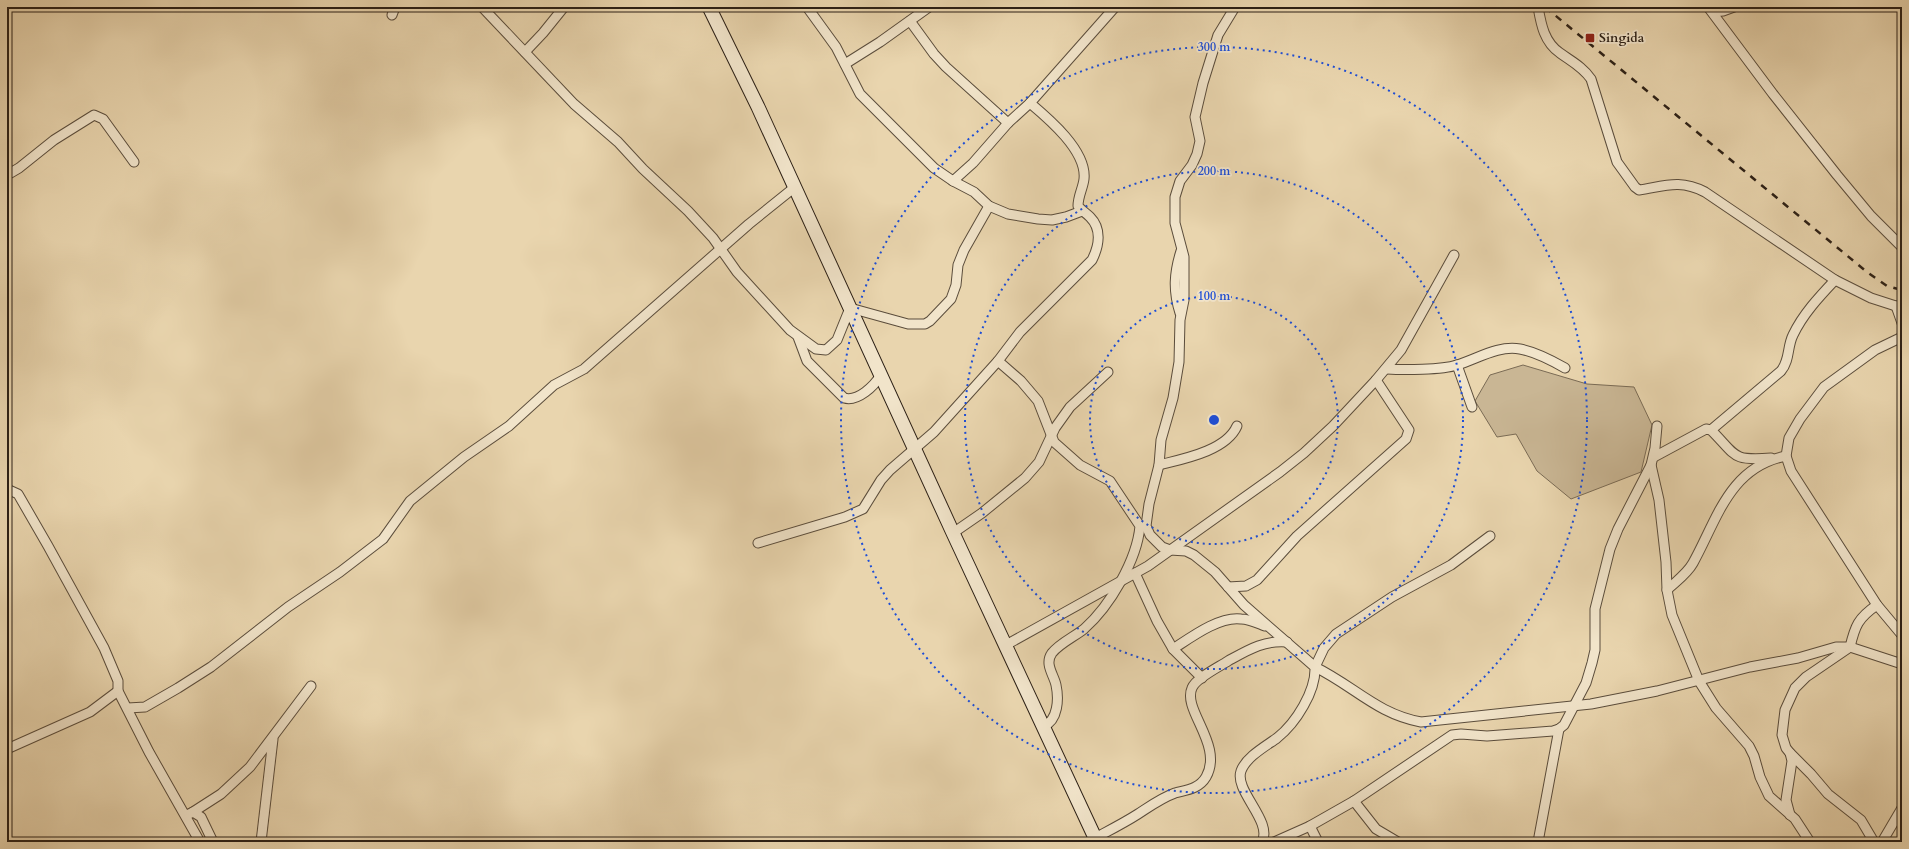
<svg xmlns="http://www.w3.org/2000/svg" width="1909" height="849" viewBox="0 0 1909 849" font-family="Cardo,serif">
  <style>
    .green { fill: #c9b694; stroke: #7a6b55 }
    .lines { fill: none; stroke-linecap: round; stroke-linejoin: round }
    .street-casing { stroke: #5b4d3c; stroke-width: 11 }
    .secondary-casing { stroke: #2c2016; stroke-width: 15 }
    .street { stroke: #f1e4ca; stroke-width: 9 }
    .secondary { stroke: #f1e4ca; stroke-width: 13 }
    .rail { stroke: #2c2016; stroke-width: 2.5; stroke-dasharray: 7 7; stroke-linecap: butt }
    .ring { fill: none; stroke: #1d4ed8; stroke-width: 2; stroke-dasharray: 2 4 }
    .poi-dot { fill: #8f2418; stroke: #f1e4ca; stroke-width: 1.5 }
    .labels { text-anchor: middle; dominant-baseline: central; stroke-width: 3.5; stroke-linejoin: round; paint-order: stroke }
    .poi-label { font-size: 13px; font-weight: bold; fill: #2c2016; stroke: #f1e4ca; text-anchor: start }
    .centre { fill: #1d4ed8; stroke: #f1e4ca; stroke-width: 2 }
    .ring-label { font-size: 12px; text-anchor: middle; font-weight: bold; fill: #1d4ed8; stroke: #f1e4ca; stroke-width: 3.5; stroke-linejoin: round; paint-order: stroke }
  </style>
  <rect width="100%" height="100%" fill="#e9d5ae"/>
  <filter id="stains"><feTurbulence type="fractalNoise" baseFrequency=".005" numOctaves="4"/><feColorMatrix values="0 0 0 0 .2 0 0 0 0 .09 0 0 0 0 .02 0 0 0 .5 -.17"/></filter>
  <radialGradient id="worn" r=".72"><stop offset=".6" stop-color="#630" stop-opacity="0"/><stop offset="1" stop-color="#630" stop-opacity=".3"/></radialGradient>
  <!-- green -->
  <polygon class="green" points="1523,365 1587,384 1634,387 1652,425 1641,472 1571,499 1537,471 1516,434 1497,437 1475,401 1490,375"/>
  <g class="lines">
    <!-- street casing -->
    <g class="street-casing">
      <g id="street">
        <polyline points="482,7 574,104 618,142 643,169 688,211 713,238 737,272 790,330 816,349 826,350 837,340 850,308 908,324 925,324 930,321 951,299 956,285 958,265 964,250 989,206"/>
        <polyline points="807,7 836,47 860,94 934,168 953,181 973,163 1008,123 1030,103 1115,7"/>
        <path d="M1235 7 1218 35 1203 83 1195 117 1200 141 1197 154 1192 165 1180 181 1175 197V223L1184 257V300L1180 320 1179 362 1173 398 1161 440 1159 465 1149 504 1146 526 1150 535 1162 547 1170 550 1186 551 1194 555 1215 572 1244 605 1315 667C1316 691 1296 723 1277 738 1266 746 1246 757 1241 771 1234 791 1273 821 1262 842"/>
        <path d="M1538 7C1541 24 1544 42 1560 53 1571 61 1583 67 1591 79L1617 162 1635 187 1639 190C1665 186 1680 179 1705 192L1835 280 1871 298 1902 308"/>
        <polyline points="1708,7 1773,94 1837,175 1871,216 1902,247"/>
        <polyline points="1713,12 1723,11 1734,7"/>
        <polyline points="392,15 395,7"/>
        <polyline points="910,21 934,54 946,67 1008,123"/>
        <polyline points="525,52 543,33 564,7"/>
        <polyline points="845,64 880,42 929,7"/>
        <polyline points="7,175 19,168 54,140 94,115 103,119 134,162"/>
        <polyline points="953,181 974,192 989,206 1008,214 1038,219 1052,220 1066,217 1082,211"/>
        <polyline points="1896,306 1902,323"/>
        <path d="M1180 313C1173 291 1174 273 1181 251"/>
        <path d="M798 337 807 361 844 398C858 402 874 386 881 375"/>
        <path d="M998 361 1021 381 1038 401 1054 442 1080 465 1110 481 1140 526C1137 560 1110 606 1084 629 1074 637 1060 643 1052 653 1044 664 1054 675 1056 685 1059 699 1058 720 1044 726"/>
        <polyline points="1457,365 1472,407"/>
        <path d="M1387 369C1403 370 1442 370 1457 365 1477 359 1498 345 1520 349 1536 352 1551 360 1565 368"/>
        <path d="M1711 430 1781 371C1790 360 1787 347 1793 335 1803 314 1819 297 1835 280"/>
        <polyline points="1786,456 1791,471 1877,605 1902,635"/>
        <path d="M1654 457 1706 429 1711 430C1737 456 1731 461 1771 458"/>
        <path d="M1159 465C1183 459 1226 451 1237 426"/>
        <polyline points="1651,465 1659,500 1666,562 1667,590 1672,615 1699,681 1716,708 1749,746 1754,756 1760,777 1769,796 1795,819 1810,842"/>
        <polyline points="7,489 18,494 48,546 104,648 118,681 118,691 149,752 200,842"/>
        <polyline points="953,533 982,513 1025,478 1039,462 1055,428 1070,407 1108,372"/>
        <path d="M1490 536 1451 565 1392 597 1336 634 1324 648 1315 667C1354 686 1377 714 1421 722L1591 704 1657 691 1750 667 1798 658 1836 647H1850L1902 664"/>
        <path d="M758 543 845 517 863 509 881 480 890 470 934 432 998 361 1020 332 1092 260C1099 246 1102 229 1090 217 1086 213 1082 211 1078 206 1078 196 1083 188 1084 179 1087 151 1049 119 1030 103"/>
        <polyline points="1135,573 1157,621 1173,649 1202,678"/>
        <polyline points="1228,587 1246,586 1257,580 1297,536 1406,439 1409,430 1376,380"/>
        <path d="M1667 590C1675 582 1687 574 1693 563 1717 520 1729 467 1786 456L1789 438 1800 419 1824 387 1875 350 1902 337"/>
        <polyline points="1006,645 1148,566 1280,472 1304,453 1333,426 1376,380 1401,350 1454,255"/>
        <path d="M1173 649C1190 638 1219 616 1241 619 1249 619 1257 623 1265 626"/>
        <polyline points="128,708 145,707 178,688 211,667 288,607 340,572 383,539 410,501 464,457 509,426 554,385 584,369 749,224 795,187"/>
        <polyline points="7,749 90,712 118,691"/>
        <polyline points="1790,753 1792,761 1786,800 1790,815"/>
        <polyline points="1354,801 1376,829 1398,842"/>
        <polyline points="193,812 221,794 250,767 311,686"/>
        <polyline points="189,814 193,812 201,817 213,842"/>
        <polyline points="1310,826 1318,842"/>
        <path d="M1095 838C1110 830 1124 823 1138 814 1149 807 1161 798 1175 793 1186 790 1199 789 1206 777 1224 745 1182 710 1192 688 1196 678 1219 667 1228 661 1248 650 1264 640 1287 642"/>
        <polyline points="261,842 273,739"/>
        <polyline points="1274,842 1310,826 1354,801 1452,735 1461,734 1487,736 1553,731 1559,729 1564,725 1586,683 1592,663 1595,650 1595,609 1610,549 1618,529 1651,465 1655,448 1657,426"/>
        <polyline points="1538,842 1559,729"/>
        <path d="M1874 842 1861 820 1828 794 1811 774 1790 753 1786 748 1782 735 1785 710 1795 688 1806 677 1850 647C1855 626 1858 618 1877 605"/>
        <polyline points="1882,842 1902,808"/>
      </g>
    </g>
    <!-- secondary casing -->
    <g class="secondary-casing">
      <polyline id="secondary" points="709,7 758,107 953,533 1097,842"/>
    </g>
    <!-- street -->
    <use href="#street" class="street"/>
    <!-- secondary -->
    <use href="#secondary" class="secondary"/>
    <!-- rail -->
    <polyline class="rail" points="1545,7 1867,272 1887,286 1902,290"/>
  </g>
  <!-- distance rings -->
  <g class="ring">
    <circle cx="1214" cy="420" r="124"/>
    <circle cx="1214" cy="420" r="249"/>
    <circle cx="1214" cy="420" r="373"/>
  </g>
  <!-- markers -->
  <rect class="poi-dot" x="1585" y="33" width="10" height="10" rx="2"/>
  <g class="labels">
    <!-- poi labels -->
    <g class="poi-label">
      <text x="1599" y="38">Singida</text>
    </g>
  </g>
  <circle cx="1214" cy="420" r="6" class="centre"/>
  <g class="ring-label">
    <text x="1214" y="51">300 m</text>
    <text x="1214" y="175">200 m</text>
    <text x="1214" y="300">100 m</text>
  </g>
  <!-- margin -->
  <rect width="1909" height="849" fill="none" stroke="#e9d5ae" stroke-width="24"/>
  <rect x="8" y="8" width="1893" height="833" fill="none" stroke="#2c2016" stroke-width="2"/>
  <rect x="12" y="12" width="1885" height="825" fill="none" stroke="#2c2016"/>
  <rect width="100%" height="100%" filter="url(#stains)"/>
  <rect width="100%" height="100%" fill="url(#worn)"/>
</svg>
